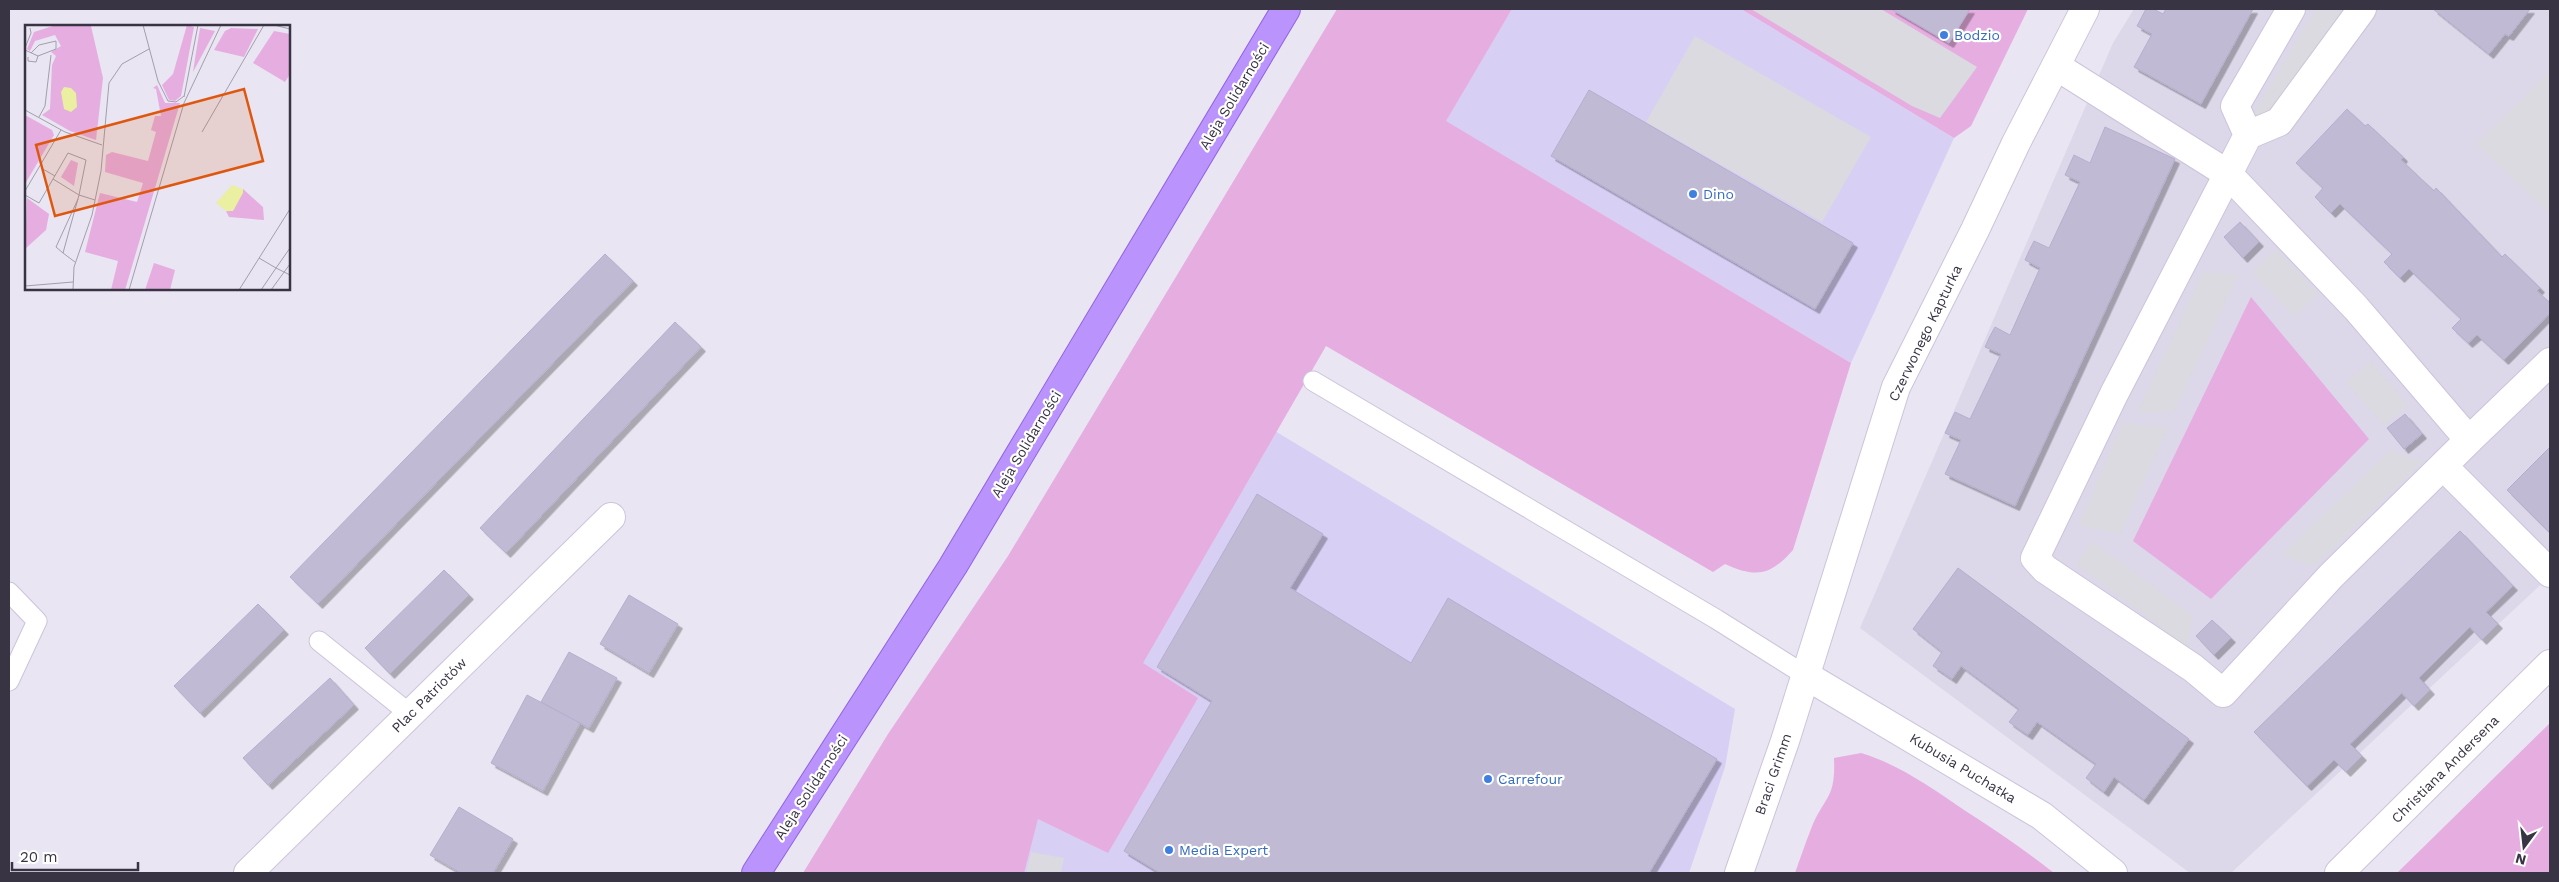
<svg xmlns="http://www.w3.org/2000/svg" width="2559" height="882" viewBox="0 0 2559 882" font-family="'Work Sans',sans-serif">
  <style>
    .residential { fill: #ddd7ea }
    .commercial { fill: #d8cff4 }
    .green { fill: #e6ade0 }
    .parking { fill: #dbdae0 }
    .building { fill: #c1bad4; stroke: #b6aece; filter: url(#shadow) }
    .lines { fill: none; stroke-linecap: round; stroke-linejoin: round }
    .lane-casing { stroke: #ccc4db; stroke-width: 21 }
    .street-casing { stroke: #ccc4db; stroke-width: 30 }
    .primary-casing { stroke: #9063e2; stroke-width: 30 }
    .lane { stroke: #fff; stroke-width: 19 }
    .street { stroke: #fff; stroke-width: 28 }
    .primary { stroke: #ba93fd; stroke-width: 28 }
    .shop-dot { fill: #3f7fe0; stroke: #fff; stroke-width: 2 }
    .labels { text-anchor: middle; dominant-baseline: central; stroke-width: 4.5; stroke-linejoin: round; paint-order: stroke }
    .shop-label { font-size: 14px; fill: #366cbe; stroke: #fff; text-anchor: start }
    .street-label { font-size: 14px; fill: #393444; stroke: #fff }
    .inset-road { fill: none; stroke: #a39eac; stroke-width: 1 }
    .view { fill: #df570f; fill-opacity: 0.15; stroke: #df570f; stroke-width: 2.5 }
    .inset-edge { fill: none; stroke: #393444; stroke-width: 2.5 }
  </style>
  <defs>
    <filter id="shadow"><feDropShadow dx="4.5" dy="4.5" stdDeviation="0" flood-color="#0004"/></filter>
  </defs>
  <rect width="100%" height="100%" fill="#e9e5f2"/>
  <!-- residential -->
  <polygon class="residential" points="2134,9 2550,9 2550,576 2231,873 2190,873 1860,628 2113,43"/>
  <!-- commercial -->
  <g class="commercial">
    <polygon points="1512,9 1741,9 1954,138 1851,363 1445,121"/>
    <polygon points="1250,416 1735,709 1725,767 1689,873 1001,873"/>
  </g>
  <!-- green -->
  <g class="green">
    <path d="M1337 9H1512L1446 121 1851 363 1793 550C1770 576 1756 578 1725 564L1713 572 1326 346 1143 663 1198 698 1108 853 1038 819 1024 873H803L888 734 1008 556Z"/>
    <polygon points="1741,9 2028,9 1971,126 1954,138"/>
    <polygon points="2251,297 2369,439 2211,599 2133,541"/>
    <polygon points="2550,723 2550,873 2397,873"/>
    <path d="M1861 753C1898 764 1932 788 1964 810 1995 830 2025 850 2054 873H1795C1800 859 1805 844 1811 829 1824 796 1836 800 1834 758Z"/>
  </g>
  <!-- parking -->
  <g class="parking">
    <polygon points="1751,9 1881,9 1977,67 1940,118 1912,106"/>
    <polygon points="2316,9 2350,9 2276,110 2251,117"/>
    <polygon points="1695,36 1871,137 1822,222 1646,122"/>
    <polygon points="2550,71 2550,214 2476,144"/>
    <polygon points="2276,249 2319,294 2294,317 2252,272"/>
    <polygon points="2203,272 2239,274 2174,412 2137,413"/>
    <polygon points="2371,361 2408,406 2384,426 2346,382"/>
    <polygon points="2122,423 2168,427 2120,534 2079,525"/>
    <polygon points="2390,450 2423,462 2314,567 2281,555"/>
    <polygon points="2092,541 2192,615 2188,648 2076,564"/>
    <polygon points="1031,852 1064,858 1061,873 1026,873"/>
  </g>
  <!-- building -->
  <g class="building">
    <polygon points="1891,9 1970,9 1949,43"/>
    <polygon points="2146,9 2153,9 2163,14 2166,9 2253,9 2201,104 2134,67 2152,34 2137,26"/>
    <polygon points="2433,9 2530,9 2509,36 2505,34 2489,54"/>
    <polygon points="1589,90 1853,243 1815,309 1551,156"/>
    <polygon points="2347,109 2365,126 2368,124 2403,157 2401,160 2434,191 2436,188 2502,257 2505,254 2540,288 2537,291 2550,303 2550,313 2504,360 2477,335 2468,343 2452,328 2461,319 2409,269 2400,278 2384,262 2392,254 2340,204 2331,213 2315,197 2323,188 2296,163"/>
    <polygon points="2105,127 2175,159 2015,506 1945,474 1961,440 1945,433 1955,412 1970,419 2001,354 1985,347 1990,336 1995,327 2010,335 2040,268 2025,260 2029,251 2034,241 2049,248 2080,182 2065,175 2074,155 2090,163"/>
    <polygon points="2240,222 2259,242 2243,258 2224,237"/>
    <polygon points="605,254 633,281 318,604 290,577"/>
    <polygon points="675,322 701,347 506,553 480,528"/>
    <polygon points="2405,414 2422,434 2404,449 2387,428"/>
    <polygon points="2550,447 2550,533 2507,490"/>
    <polygon points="1257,494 1323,534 1290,588 1411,663 1448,598 1717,759 1649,873 1160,873 1124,851 1212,701 1157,667"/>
    <polygon points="2460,531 2513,586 2486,612 2498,624 2482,640 2470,627 2419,678 2430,690 2414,706 2402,693 2350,744 2362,756 2346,772 2334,760 2307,786 2254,732"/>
    <polygon points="1958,568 2189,739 2144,800 2114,777 2104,792 2086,778 2096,764 2037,722 2028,735 2019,729 2009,722 2019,709 1961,666 1952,679 1933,666 1942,652 1913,629"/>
    <polygon points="444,570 469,595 390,674 365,648"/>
    <polygon points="629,595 678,624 649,673 600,644"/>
    <polygon points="258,604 284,630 200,713 174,686"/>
    <polygon points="2212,620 2231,638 2214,655 2196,636"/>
    <polygon points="569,652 617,678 589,728 541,702"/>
    <polygon points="330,678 354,705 268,785 243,758"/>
    <polygon points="527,695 580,723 543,791 491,763"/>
    <polygon points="459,807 513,839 493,873 461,873 430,855"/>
  </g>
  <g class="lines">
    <!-- lane casing -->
    <g class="lane-casing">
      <g id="lane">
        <polyline points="1313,381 1716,619 1805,675"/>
        <polyline points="9,592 37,621 9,681"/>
        <polyline points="319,641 410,714"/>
      </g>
    </g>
    <!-- street casing -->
    <g class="street-casing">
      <g id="street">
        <polyline points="2056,66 2228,174 2248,135 2235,106 2291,9"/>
        <polyline points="2248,135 2279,122 2362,9"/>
        <polygon points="2228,174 2356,308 2469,440 2331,576 2223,693 2193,668 2045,569 2035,558 2114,394"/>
        <polyline points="2469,440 2550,362"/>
        <polyline points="2444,467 2550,573"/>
        <polyline points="1805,675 2042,816 2113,873"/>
        <polyline points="248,873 611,517"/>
        <polyline points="1739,873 1785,741 1896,387 1975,230 2016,143 2085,9"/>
        <polyline points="2339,873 2550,664"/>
      </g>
    </g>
    <!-- primary casing -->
    <g class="primary-casing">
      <polyline id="primary" points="756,873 953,566 1286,9"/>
    </g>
    <!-- lane -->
    <use href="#lane" class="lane"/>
    <!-- street -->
    <use href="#street" class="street"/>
    <!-- primary -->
    <use href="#primary" class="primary"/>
  </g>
  <!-- markers -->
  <g class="shop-dot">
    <circle cx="1944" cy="35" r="5"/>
    <circle cx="1693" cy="194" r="5"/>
    <circle cx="1488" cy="779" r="5"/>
    <circle cx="1169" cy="850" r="5"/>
  </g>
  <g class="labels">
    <!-- shop labels -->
    <g class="shop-label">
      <text x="1954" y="35">Bodzio</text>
      <text x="1703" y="194">Dino</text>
      <text x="1498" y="779">Carrefour</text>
      <text x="1179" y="850">Media Expert</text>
    </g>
    <!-- street labels -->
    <g class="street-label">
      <text transform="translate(1234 96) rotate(-59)">Aleja Solidarności</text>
      <text transform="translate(1925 333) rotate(-64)">Czerwonego Kapturka</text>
      <text transform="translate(1026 444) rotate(-59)">Aleja Solidarności</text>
      <text transform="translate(429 695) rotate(-45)">Plac Patriotów</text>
      <text transform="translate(1963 768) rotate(31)">Kubusia Puchatka</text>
      <text transform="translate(2445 769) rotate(-45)">Christiana Andersena</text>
      <text transform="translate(1773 774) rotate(-71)">Braci Grimm</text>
      <text transform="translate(811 787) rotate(-57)">Aleja Solidarności</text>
    </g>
  </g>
  <!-- overview -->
  <g transform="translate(25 25)">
    <rect width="265" height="265" fill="#e9e5f2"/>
    <path d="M31 0H69L66 1 78 53 71 115 45 106 17 90 25 84 27 40 31 31 26 27 36 21 30 10 10 16 5 26 2 24 9 7ZM162 0 169 2 156 71 150 76 144 75 137 60 148 49ZM175 3 190 6 168 47 170 34ZM206 3 233 4 219 32 189 25 200 6ZM249 6 265 9V49L260 57 228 38ZM132 60 140 78H155L100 265H86L93 236 60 227 75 168 112 177 118 158 80 147 81 130 87 127 123 136 131 107 126 105 130 91H136L131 64 128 63ZM0 90 27 105 29 110 0 159ZM46 135 53 138 49 161 36 152ZM218 164 238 182 239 195 204 192 201 186 209 184ZM2 173 24 189 21 205 0 224ZM129 238 150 245 145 265H120Z" fill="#e6ade0"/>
    <path d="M39 62 46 63 51 68 52 82 46 87 39 84 36 67ZM207 160 218 164V168L208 186H201L191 178Z" fill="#eaefa1"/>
    <path class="inset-road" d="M118 0 133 56M249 0 265 4M0 23 6 8 5 3M0 25 13 31 11 37 3 36V32M6 28 14 20 31 16V24L13 31M133 56 143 76 151 77 159 71M159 72 173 0M0 85 40 107 77 120M14 92 20 81 26 30M177 107 239 0M43 128 61 135 54 170 28 154ZM16 143 30 151M0 166 36 105M0 170 14 178 28 154M38 228 31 222 53 174M234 233 251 243 265 223M50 237 38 228 54 170 70 175M0 261 48 257M48 265 49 242 67 190 76 146 84 58 97 39 124 24M104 265 159 78 196 0M214 265 265 184M236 265 251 243 265 250M246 265 265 239"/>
    <path class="view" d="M219 64 238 136 30 191 11 120Z"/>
    <rect width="265" height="265" class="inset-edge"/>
  </g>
  <!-- border -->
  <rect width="2559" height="882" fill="none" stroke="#393444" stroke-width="20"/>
  <!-- north arrow -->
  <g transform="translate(2524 847) rotate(195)" stroke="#ffffff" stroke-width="4" paint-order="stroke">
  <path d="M0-4L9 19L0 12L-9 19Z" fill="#393444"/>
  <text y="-8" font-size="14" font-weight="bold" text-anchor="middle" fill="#393444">N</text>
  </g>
  <!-- scale -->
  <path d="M12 862v8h126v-8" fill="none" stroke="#393444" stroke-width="2.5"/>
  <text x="20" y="862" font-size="15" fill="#393444" stroke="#ffffff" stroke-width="4" paint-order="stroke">20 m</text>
</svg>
